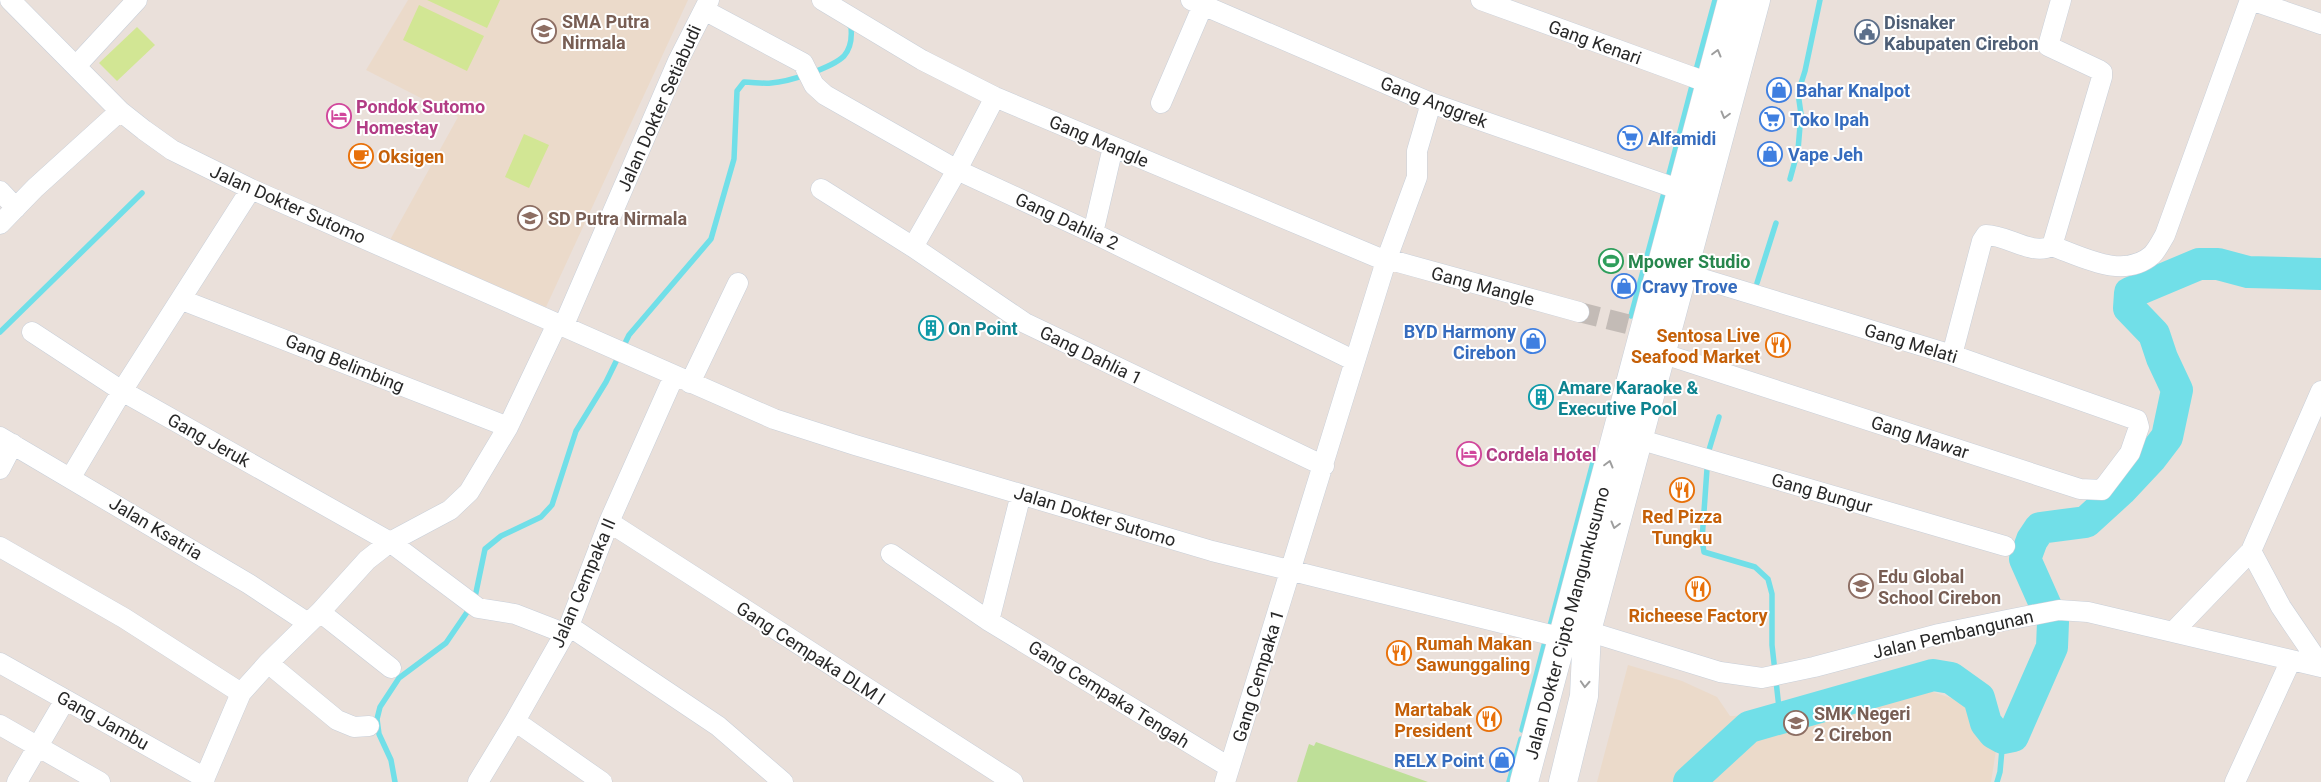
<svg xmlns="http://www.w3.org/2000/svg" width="2321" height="782" font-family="Roboto,sans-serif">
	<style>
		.education { fill: #ebdaca }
		.green { fill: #bedf98 }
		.pitch { fill: #d2e694 }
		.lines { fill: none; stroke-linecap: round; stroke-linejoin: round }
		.stream { stroke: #71dfe8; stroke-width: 5.5 }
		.river { stroke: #71dfe8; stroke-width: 32 }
		.minor-tunnel { stroke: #c3bbb6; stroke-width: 20; stroke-dasharray: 20 10; stroke-linecap: butt }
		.minor-casing { stroke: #c8cfd9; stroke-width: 21 }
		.secondary-casing { stroke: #c8cfd9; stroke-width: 29 }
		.minor { stroke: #fff; stroke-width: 20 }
		.secondary { stroke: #fff; stroke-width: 28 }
		.oneway { stroke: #9e9e9e }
		.labels { text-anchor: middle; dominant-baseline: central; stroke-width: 4; stroke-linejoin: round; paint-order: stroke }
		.education-label { font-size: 18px; font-weight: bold; fill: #785e54; stroke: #fff; text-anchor: start }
		.service-label { font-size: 18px; font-weight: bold; fill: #4e5e75; stroke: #fff; text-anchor: start }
		.street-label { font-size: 18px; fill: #282828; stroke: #fff }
		.shop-label { font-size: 18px; font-weight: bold; fill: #366cbe; stroke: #fff; text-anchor: start }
		.hotel-label { font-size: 18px; font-weight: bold; fill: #b23c85; stroke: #fff; text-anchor: start }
		.food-label { font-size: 18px; font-weight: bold; fill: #c56008; stroke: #fff; text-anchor: start }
		.leisure-label { font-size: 18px; font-weight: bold; fill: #27864d; stroke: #fff; text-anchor: start }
		.culture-label { font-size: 18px; font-weight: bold; fill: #0d838f; stroke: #fff; text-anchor: start }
	</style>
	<rect width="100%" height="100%" fill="#eae0da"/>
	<!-- education -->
	<path class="education" d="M408,0H688L546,307L390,240L458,117L366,70Z
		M1628,665L1682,681L1717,697L1730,716L1766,715L1777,720L1845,706L1892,690L1930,691L1969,704L1983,727L1997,744L1991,782H1597Z"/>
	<!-- green -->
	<path class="green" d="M1316,742L1428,782H1297L1309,744L1314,746Z"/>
	<!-- pitch -->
	<path class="pitch" d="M427,0H500L487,28Z
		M419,5L484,36L467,71L403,40Z
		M137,27L155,45L117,81L99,63Z
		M524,134L549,145L529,188L505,177Z"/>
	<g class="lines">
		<!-- stream -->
		<path class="stream" d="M1696,70L1715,0
			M1668,178L1693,82
			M1790,179L1798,150L1801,114L1798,93L1805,71L1820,0
			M1757,283L1776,223
			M1631,316L1665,189
			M0,332L142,193
			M1709,450L1719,417
			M1707,469L1702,540L1704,552L1755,567L1768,579L1772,594V645L1780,717
			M1549,630L1596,451
			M1522,730L1546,638
			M395,782L391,760L379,734L377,719L380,707L399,678L446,643L474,602L485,549L501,536L541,517L552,505L576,431L606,382L629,335L711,239L734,159L737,91L744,82C753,82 763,84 771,83C788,82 832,68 844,56C851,48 852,37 851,27L849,25
			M1509,782L1521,739
			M1997,782L2000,772L2003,738"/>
		<!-- river -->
		<path class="river" d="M1689,782L1749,727L1933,675L1951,678L1979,698L1986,723L1994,733L2003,738L2013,736L2052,647L2053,622L2025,559L2032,540L2040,528L2086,522L2121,490L2151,458L2167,437L2177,390L2162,358L2154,334L2129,308L2130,293L2199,264H2218L2248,272L2321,274"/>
		<!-- minor-tunnel -->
		<path class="minor-tunnel" d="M1579,312L1631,325"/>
		<defs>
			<path id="minor" d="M10,0L120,111L144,130L172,150L251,189L774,419L855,445L1212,551L1563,638
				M822,0L922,60L995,97L1386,261
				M1191,0L1431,103L1681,190
				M1481,0L1709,83
				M2251,0L2321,24
				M704,10L803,63L814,85L825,95L957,170L1093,233L1355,361L1386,261L1417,177V151L1431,103
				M76,66L137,0
				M1161,103L1203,5
				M821,189L913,247L1025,323L1324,466
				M0,191L16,208
				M0,224L35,188L120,111
				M1093,233L1113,147
				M2052,246C2083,257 2123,280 2152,255C2157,250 2161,242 2165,235L2250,0
				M913,247L957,170L995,97
				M1387,259L1579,312
				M182,300L508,427
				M563,327L678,61L709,0
				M32,332L122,391L390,542L478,608L515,614L564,633
				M1661,353L2080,489L2102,490L2130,453L2139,427L2137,420L1952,355L1683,273
				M1952,355L1982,241L1986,235C2008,235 2031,256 2052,246L2102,77V72L2099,70L2048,46L2061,0
				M690,383L738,283
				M0,437L249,584L308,623
				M1638,439L2005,546
				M0,469L13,444
				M71,477L122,391L251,189
				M609,522L1013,782
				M0,547L124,618L241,693
				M2251,551L2281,607L2321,666
				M891,554L989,621L1229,767
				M320,612L391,668
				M989,621L1021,494
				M569,626L718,726L783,782
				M1587,631L1720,672L1762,678L1814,667L1939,634L2007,620L2059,610L2088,612L2321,667
				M2174,631L2251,551L2321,391
				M0,663L205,778
				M268,663L337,720L354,727L369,726
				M515,721L602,782
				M0,725L100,782
				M17,782L65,700
				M203,782L241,693L268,663L320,612L367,560L390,542L450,510L469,492L508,427L557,324
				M478,782L515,721L569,626L609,522L674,376
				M1225,782L1355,361
				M2235,782L2291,660"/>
			<path id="secondary" d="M1524,782L1732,0
				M1563,782L1584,696L1587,631L1756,0"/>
		</defs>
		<!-- minor casing -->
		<use href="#minor" class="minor-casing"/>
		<!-- secondary casing -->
		<use href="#secondary" class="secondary-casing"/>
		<!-- minor -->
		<use href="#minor" class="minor"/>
		<!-- secondary -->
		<use href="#secondary" class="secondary"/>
	</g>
	<!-- one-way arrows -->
	<defs><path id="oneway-chevron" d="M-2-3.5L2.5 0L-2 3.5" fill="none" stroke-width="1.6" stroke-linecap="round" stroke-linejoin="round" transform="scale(1.25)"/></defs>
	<g class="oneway">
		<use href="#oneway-chevron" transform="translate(1717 53) rotate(-75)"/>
		<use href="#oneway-chevron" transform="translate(1725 115) rotate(105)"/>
		<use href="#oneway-chevron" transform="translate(1609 464) rotate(-75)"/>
		<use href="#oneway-chevron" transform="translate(1615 525) rotate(105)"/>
		<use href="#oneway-chevron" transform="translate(1585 684) rotate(93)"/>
	</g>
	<!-- icons -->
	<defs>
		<symbol id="school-ring" viewBox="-11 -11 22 22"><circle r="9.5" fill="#fff" stroke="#8d6e63" stroke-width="1.5"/><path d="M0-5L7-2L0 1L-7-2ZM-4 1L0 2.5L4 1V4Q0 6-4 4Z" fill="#8d6e63"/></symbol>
		<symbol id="civic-ring" viewBox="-11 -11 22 22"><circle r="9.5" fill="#fff" stroke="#5c6f8a" stroke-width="1.5"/><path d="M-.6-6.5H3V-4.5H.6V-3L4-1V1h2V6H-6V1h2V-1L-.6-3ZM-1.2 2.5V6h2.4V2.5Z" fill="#5c6f8a"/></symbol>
		<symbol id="shop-ring" viewBox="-11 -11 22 22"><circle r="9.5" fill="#fff" stroke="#3f7fe0" stroke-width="1.5"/><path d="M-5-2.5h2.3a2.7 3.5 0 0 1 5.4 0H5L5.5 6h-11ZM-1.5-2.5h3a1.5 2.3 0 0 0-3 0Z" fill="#3f7fe0"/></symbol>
		<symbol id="hotel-ring" viewBox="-11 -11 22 22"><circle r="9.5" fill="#fff" stroke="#d1479c" stroke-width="1.5"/><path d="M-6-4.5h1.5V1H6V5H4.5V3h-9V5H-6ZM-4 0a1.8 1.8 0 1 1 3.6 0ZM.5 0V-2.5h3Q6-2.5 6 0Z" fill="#d1479c"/></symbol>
		<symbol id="supermarket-ring" viewBox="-11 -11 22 22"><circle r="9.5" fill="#fff" stroke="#3f7fe0" stroke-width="1.5"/><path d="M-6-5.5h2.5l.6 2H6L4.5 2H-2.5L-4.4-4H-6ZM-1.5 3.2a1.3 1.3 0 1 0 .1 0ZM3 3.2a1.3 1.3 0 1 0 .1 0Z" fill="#3f7fe0"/></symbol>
		<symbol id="cafe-ring" viewBox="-11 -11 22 22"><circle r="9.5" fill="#fff" stroke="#e8710a" stroke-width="1.5"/><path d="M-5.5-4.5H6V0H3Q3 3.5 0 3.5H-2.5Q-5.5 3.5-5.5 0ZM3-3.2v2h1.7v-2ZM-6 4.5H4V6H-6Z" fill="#e8710a"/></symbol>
		<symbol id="stadium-ring" viewBox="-11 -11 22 22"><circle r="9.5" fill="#fff" stroke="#2e9e5b" stroke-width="1.5"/><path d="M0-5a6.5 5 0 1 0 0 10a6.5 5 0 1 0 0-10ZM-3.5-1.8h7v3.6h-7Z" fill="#2e9e5b"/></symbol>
		<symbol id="building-ring" viewBox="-11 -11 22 22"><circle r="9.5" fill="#fff" stroke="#0f9aa8" stroke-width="1.5"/><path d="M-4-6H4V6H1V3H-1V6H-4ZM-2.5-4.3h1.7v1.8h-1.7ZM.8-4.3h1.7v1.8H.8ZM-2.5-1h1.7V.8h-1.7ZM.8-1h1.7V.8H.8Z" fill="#0f9aa8"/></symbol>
		<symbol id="restaurant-ring" viewBox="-11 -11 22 22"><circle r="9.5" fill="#fff" stroke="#e8710a" stroke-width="1.5"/><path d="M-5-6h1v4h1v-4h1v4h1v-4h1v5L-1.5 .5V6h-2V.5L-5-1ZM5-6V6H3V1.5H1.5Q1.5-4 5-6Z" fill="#e8710a"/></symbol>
	</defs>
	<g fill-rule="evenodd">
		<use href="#school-ring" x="530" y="17" width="28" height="28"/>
		<use href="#civic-ring" x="1853" y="18" width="28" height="28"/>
		<use href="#shop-ring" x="1765" y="76" width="28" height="28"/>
		<use href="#hotel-ring" x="325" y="102" width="28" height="28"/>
		<use href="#supermarket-ring" x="1758" y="105" width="28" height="28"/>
		<use href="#supermarket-ring" x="1616" y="124" width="28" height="28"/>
		<use href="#shop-ring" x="1756" y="140" width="28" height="28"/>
		<use href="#cafe-ring" x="347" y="142" width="28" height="28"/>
		<use href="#school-ring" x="516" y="204" width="28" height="28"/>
		<use href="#stadium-ring" x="1597" y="247" width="28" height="28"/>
		<use href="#shop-ring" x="1610" y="272" width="28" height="28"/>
		<use href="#building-ring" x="917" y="314" width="28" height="28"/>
		<use href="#shop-ring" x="1519" y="327" width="28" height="28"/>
		<use href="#restaurant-ring" x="1764" y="331" width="28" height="28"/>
		<use href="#building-ring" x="1527" y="383" width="28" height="28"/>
		<use href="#hotel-ring" x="1455" y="440" width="28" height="28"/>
		<use href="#restaurant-ring" x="1668" y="476" width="28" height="28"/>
		<use href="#school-ring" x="1847" y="572" width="28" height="28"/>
		<use href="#restaurant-ring" x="1684" y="575" width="28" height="28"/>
		<use href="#restaurant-ring" x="1385" y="639" width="28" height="28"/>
		<use href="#restaurant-ring" x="1475" y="705" width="28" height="28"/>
		<use href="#school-ring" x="1782" y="709" width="28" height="28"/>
		<use href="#shop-ring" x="1488" y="746" width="28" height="28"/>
	</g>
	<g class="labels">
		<!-- education labels -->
		<g class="education-label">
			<text x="562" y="21">SMA Putra<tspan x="562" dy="21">Nirmala</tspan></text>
			<text x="548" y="218">SD Putra Nirmala</text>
			<text x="1878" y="576">Edu Global<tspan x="1878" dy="21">School Cirebon</tspan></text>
			<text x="1814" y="713">SMK Negeri<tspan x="1814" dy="21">2 Cirebon</tspan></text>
		</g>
		<!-- service labels -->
		<g class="service-label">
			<text x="1884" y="22">Disnaker<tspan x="1884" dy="21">Kabupaten Cirebon</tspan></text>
		</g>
		<!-- street labels -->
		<g class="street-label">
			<text transform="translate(1595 42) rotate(20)">Gang Kenari</text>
			<text transform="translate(1434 102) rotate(21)">Gang Anggrek</text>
			<text transform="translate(659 108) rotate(-66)">Jalan Dokter Setiabudi</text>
			<text transform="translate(1099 141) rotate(23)">Gang Mangle</text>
			<text transform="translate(288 204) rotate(24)">Jalan Dokter Sutomo</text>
			<text transform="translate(1067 221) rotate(25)">Gang Dahlia 2</text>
			<text transform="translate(1483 286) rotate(15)">Gang Mangle</text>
			<text transform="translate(1911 343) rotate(17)">Gang Melati</text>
			<text transform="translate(1091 355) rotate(26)">Gang Dahlia 1</text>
			<text transform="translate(345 363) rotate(22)">Gang Belimbing</text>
			<text transform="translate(1920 437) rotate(18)">Gang Mawar</text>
			<text transform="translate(209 440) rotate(29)">Gang Jeruk</text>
			<text transform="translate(1822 493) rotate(16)">Gang Bungur</text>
			<text transform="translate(1095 516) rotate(17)">Jalan Dokter Sutomo</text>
			<text transform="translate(156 528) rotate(31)">Jalan Ksatria</text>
			<text transform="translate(583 583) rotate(-67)">Jalan Cempaka II</text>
			<text transform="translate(1567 623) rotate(-75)">Jalan Dokter Cipto Mangunkusumo</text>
			<text transform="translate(1953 634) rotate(-13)">Jalan Pembangunan</text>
			<text transform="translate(811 653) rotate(33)">Gang Cempaka DLM I</text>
			<text transform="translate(1258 676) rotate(-73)">Gang Cempaka 1</text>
			<text transform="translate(1109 694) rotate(32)">Gang Cempaka Tengah</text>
			<text transform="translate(103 720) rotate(29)">Gang Jambu</text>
		</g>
		<!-- shop labels -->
		<g class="shop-label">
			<text x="1796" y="90">Bahar Knalpot</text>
			<text x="1790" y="119">Toko Ipah</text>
			<text x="1648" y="138">Alfamidi</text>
			<text x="1788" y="154">Vape Jeh</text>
			<text x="1642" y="286">Cravy Trove</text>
			<text x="1516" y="331" text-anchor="end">BYD Harmony<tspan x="1516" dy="21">Cirebon</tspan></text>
			<text x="1484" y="760" text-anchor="end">RELX Point</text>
		</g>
		<!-- hotel labels -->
		<g class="hotel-label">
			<text x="356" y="106">Pondok Sutomo<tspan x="356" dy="21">Homestay</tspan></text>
			<text x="1486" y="454">Cordela Hotel</text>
		</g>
		<!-- food labels -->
		<g class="food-label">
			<text x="378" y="156">Oksigen</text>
			<text x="1760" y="335" text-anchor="end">Sentosa Live<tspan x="1760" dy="21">Seafood Market</tspan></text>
			<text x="1682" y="516" text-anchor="middle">Red Pizza<tspan x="1682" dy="21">Tungku</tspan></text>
			<text x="1698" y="615" text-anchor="middle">Richeese Factory</text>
			<text x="1416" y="643">Rumah Makan<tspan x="1416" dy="21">Sawunggaling</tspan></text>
			<text x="1472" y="709" text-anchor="end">Martabak<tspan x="1472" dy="21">President</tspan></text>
		</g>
		<!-- leisure labels -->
		<g class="leisure-label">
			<text x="1628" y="261">Mpower Studio</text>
		</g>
		<!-- culture labels -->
		<g class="culture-label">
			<text x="948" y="328">On Point</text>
			<text x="1558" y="387">Amare Karaoke &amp;<tspan x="1558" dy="21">Executive Pool</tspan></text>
		</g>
	</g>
</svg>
